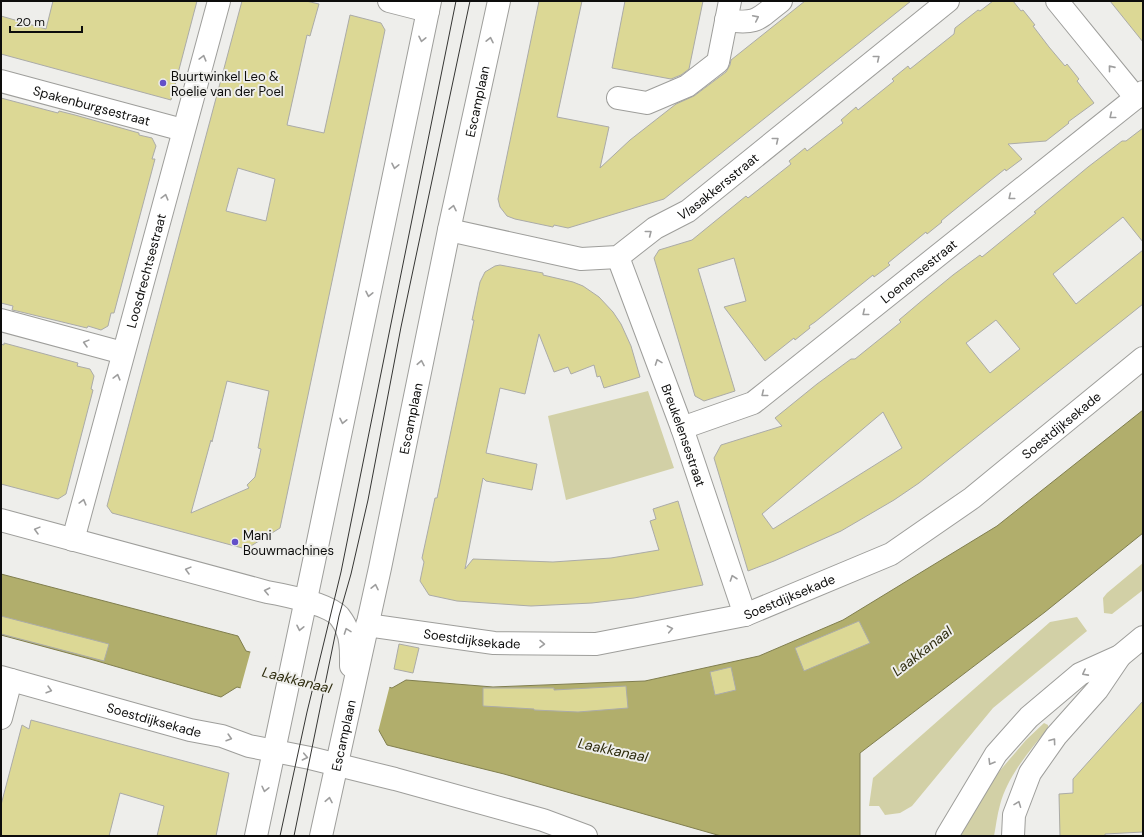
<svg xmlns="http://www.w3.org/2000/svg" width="1144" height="837" font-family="'DM Sans',sans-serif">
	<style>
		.green { fill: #d2d0a6 }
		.water { fill: #b1ae6c; stroke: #807e4f }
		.pier { fill: #eeeeeb }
		.building { fill: #dcd895; stroke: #ababa8; fill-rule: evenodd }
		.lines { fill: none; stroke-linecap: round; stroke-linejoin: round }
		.minor-casing { stroke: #9e9e9b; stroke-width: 24 }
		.minor { stroke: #fff; stroke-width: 22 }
		.tram { stroke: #353533; stroke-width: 1 }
		.oneway { stroke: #9e9e9e }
		.poi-dot { fill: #6350c9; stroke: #eeeeeb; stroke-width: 1.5 }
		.labels { text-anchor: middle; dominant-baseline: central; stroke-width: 4; stroke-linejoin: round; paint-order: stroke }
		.poi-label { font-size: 13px; fill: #0d0d0c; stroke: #eeeeeb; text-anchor: start }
		.street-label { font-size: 13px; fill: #0d0d0c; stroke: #eeeeeb }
		.water-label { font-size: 14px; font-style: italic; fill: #2d2b0d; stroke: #eeeeeb }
	</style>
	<rect width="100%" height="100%" fill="#eeeeeb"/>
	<!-- green -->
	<path class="green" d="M648,391L674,468L566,500L548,416Z
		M1143,563V590L1112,614L1104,613L1103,598L1107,593Z
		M1077,617L1087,631L993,708L912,806L900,813L885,815L879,806H869L873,778L1050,622Z
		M1044,723L1048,725V728C1029,752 1008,775 1000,805C997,815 996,826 994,836H959L997,774L1026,740Z"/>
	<!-- water -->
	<path class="water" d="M1143,410V533L1045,612L860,753V836H721L504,774L387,745L377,727L241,688L237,687L221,697L90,659L1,635V574L238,636L246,651L392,688L406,680L493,687L645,681L759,656L843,620L997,526Z"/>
	<!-- pier -->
	<path class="pier" d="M251,650L390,685L378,732L376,729L240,690Z"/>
	<!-- building -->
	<path class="building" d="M53,1H197L171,100L1,54V16L46,29Z
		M242,1H306L319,4L310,36L307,35L287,125L324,133L350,15L381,23L385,30L280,528L246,549L112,513L107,506ZM238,168L275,179L266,221L226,211ZM227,381L269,391L258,448L261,449L255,477L247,485L249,488L191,513L211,440L212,442Z
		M539,1H582L557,117L609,127L600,168L630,140L676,104L694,96L726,72L730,65L731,60L805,1H911L664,199L568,228L554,225L553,227L515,219L507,216L500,207L498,199Z
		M625,1H703L689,69L681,75L671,79L612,68Z
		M993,1H1013L1021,11L1023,10L1035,25L1033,26L1049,47L1065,66L1067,64L1079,79L1077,81L1094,103L1068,122L1069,123L1046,141L1008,144L1022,159L1006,171L1005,169L985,185L947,216L941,221L942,222L927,234L926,232L894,258L888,263L890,265L874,277L873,275L815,322L809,326L810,328L795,340L794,338L765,361L724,307L746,301L734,258L698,269L735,391L704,401L695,396L654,258L659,250L692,240L746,196L748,198L791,164L789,161L805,148L807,151L843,123L841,120L856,107L858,110L894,81L892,79L908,66L910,69L954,34L955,28L978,10L980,11Z
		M1110,1H1143V42Z
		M1,98L58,113L59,111L75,115L139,133V135L152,138L156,146L152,159H155L114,313H111L108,326L101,330L88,326L87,328L17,311L12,310L13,306L1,303Z
		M1143,128V242L1123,217L1053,274L1076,304L1143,250V304L919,483L894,500L841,531L774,561L748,571L714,458L721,445L782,426L775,418L817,384L851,359H855L901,322L899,320L925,298L953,275L980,255L982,257L1036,213L1034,212L1088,167L1122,141H1126ZM996,320L1020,349L990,373L966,343ZM883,412L902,448L773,529L762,514Z
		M500,265L543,273V275L573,282L583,286L599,297L613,312L621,324L631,346L640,377L604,388L600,376L597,377L594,365L571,374L568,367L554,372L539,334L525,394L500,388L486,453L537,464L532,490L486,481L483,478L465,569L473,559L553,562L611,558L659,550L650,521L656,519L653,509L678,501L703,585L634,598L592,603L531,606L457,601L429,595L420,581L424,562L422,558L435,498H437L474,320H472L480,282L485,272L495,266Z
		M4,343L78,363L77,366L90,369L94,376L91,389L93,390L66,494L58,499L1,484V344L4,345Z
		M1,616L109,644L104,661L1,634Z
		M859,621L870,643L804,671L795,648Z
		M399,644L419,648L413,673L394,669Z
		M731,667L736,690L715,695L710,672Z
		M626,686L628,708L578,712L534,710V709L483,706V688H554V690Z
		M1143,701V832L1105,834V836H1060L1059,794L1073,793V779Z
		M31,720L229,773L216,836H157L164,806L120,793L109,836H1V805L22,725L29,729Z"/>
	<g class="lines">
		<defs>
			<g id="minor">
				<path d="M389,1L428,11"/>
				<path d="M1057,1L1136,98"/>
				<path d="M726,20C757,25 758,19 781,1"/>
				<path id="s1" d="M1,81L183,130"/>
				<path d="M618,98L647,103L687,86L718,62L730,1"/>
				<path id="s2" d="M449,230L581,259L618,257L655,228L688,211L948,1"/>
				<path id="s3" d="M618,257L682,428L745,615"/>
				<path d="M1,320L123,353"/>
				<path id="s4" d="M682,428L753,403L1143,92"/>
				<path d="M1,520L267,592C284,595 328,604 339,616C342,620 346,626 347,630C352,641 351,654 351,666"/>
				<path id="s5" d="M73,540L219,1"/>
				<path id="s6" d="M367,625L494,643L596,644L745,615L891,554L972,498L1143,358"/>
				<path id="s7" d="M1,677L190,730L222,736L249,746L310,758L395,779L543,820L586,836"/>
				<path d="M1,718L11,680"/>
				<path d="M256,836L313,566L430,1"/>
				<path id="s8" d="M321,836L380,568L449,230L499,1"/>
				<path d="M947,836L996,754L1029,717L1080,674L1120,656L1143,637"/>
				<path d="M1013,836L1014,815L1030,773L1056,736L1097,690L1120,656"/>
			</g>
		</defs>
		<!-- minor casing -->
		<use href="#minor" class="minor-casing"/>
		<!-- minor -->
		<use href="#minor" class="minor"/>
		<!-- tram -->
		<path class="tram" d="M280,836L307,712L341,572L456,1
			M294,836L339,616L351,574L368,500L401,327L470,1"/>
	</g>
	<!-- one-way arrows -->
	<defs><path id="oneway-chevron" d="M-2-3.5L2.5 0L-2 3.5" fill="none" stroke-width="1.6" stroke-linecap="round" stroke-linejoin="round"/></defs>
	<g class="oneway">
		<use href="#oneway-chevron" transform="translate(756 18) rotate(-26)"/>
		<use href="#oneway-chevron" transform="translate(422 39) rotate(102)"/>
		<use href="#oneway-chevron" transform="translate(490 40) rotate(-78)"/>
		<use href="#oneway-chevron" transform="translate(203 58) rotate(-75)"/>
		<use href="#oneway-chevron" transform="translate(877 58) rotate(-39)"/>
		<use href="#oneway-chevron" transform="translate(1111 68) rotate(-129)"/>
		<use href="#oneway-chevron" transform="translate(1112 116) rotate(141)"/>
		<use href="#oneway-chevron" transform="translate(776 140) rotate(-39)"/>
		<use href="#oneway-chevron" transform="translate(395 166) rotate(102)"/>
		<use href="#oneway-chevron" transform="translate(165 197) rotate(-75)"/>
		<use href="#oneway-chevron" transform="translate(1011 197) rotate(141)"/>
		<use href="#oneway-chevron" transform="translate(453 208) rotate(-78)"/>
		<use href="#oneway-chevron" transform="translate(649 233) rotate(-38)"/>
		<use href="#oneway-chevron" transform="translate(369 294) rotate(102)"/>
		<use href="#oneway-chevron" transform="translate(865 313) rotate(141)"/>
		<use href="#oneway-chevron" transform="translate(86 343) rotate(-165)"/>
		<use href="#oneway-chevron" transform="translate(658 362) rotate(-110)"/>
		<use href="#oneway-chevron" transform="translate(421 363) rotate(-79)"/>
		<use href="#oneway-chevron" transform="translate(117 377) rotate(-75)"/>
		<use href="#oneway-chevron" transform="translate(764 394) rotate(141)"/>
		<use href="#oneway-chevron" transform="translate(343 421) rotate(102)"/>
		<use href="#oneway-chevron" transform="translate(83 502) rotate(-75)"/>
		<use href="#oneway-chevron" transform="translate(37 530) rotate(-165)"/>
		<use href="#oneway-chevron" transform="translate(188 570) rotate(-165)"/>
		<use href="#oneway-chevron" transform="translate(733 578) rotate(-109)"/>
		<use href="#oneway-chevron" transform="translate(375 587) rotate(-78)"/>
		<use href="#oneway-chevron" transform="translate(267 591) rotate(-167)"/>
		<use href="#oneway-chevron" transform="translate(300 628) rotate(102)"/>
		<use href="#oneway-chevron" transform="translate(670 629) rotate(-11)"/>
		<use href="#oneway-chevron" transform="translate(347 631) rotate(-110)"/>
		<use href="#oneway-chevron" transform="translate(542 644) rotate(1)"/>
		<use href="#oneway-chevron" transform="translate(1085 673) rotate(152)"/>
		<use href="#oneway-chevron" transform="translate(49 690) rotate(16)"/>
		<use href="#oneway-chevron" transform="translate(229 738) rotate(17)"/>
		<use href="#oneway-chevron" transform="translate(1053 741) rotate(-54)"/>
		<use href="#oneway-chevron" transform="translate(305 757) rotate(12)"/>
		<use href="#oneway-chevron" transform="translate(991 762) rotate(121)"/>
		<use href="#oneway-chevron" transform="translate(265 789) rotate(103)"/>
		<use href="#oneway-chevron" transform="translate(329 800) rotate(-79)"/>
		<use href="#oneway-chevron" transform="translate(1018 804) rotate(-69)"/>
	</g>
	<!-- markers -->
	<g class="poi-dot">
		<circle cx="163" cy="83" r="4"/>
		<circle cx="235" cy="542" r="4"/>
	</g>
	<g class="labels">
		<!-- poi labels -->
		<g class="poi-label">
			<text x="171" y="76">Buurtwinkel Leo &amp;<tspan x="171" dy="15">Roelie van der Poel</tspan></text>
			<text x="243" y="535">Mani<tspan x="243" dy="15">Bouwmachines</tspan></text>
		</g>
		<!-- street labels -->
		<g class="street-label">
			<text stroke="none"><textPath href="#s8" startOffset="751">Escamplaan</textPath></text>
			<text stroke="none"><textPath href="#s1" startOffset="94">Spakenburgsestraat</textPath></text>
			<text stroke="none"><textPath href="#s2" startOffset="295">Vlasakkersstraat</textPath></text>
			<text stroke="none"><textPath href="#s5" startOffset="279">Loosdrechtsestraat</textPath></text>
			<text stroke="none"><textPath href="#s4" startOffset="287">Loenensestraat</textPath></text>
			<text stroke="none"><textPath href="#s8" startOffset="427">Escamplaan</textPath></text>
			<text stroke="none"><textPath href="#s6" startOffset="754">Soestdijksekade</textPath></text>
			<text stroke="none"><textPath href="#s3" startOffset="190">Breukelensestraat</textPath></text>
			<text stroke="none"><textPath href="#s6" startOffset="430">Soestdijksekade</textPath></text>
			<text stroke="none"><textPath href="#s6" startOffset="106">Soestdijksekade</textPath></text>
			<text stroke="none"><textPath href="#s7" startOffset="159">Soestdijksekade</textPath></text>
			<text stroke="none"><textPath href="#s8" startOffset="103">Escamplaan</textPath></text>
		</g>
		<!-- water labels -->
		<g class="water-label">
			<text transform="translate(922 651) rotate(-38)">Laakkanaal</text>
			<text transform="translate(297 680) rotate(14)">Laakkanaal</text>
			<text transform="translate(613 750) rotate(12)">Laakkanaal</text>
		</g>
	</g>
	<!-- border -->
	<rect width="1144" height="837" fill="none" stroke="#0d0d0c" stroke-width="4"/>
	<!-- scale -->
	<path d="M10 26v6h72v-6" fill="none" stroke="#0d0d0c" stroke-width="2"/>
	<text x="16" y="26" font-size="12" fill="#0d0d0c" stroke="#eeeeeb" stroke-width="3" paint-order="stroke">20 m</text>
</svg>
